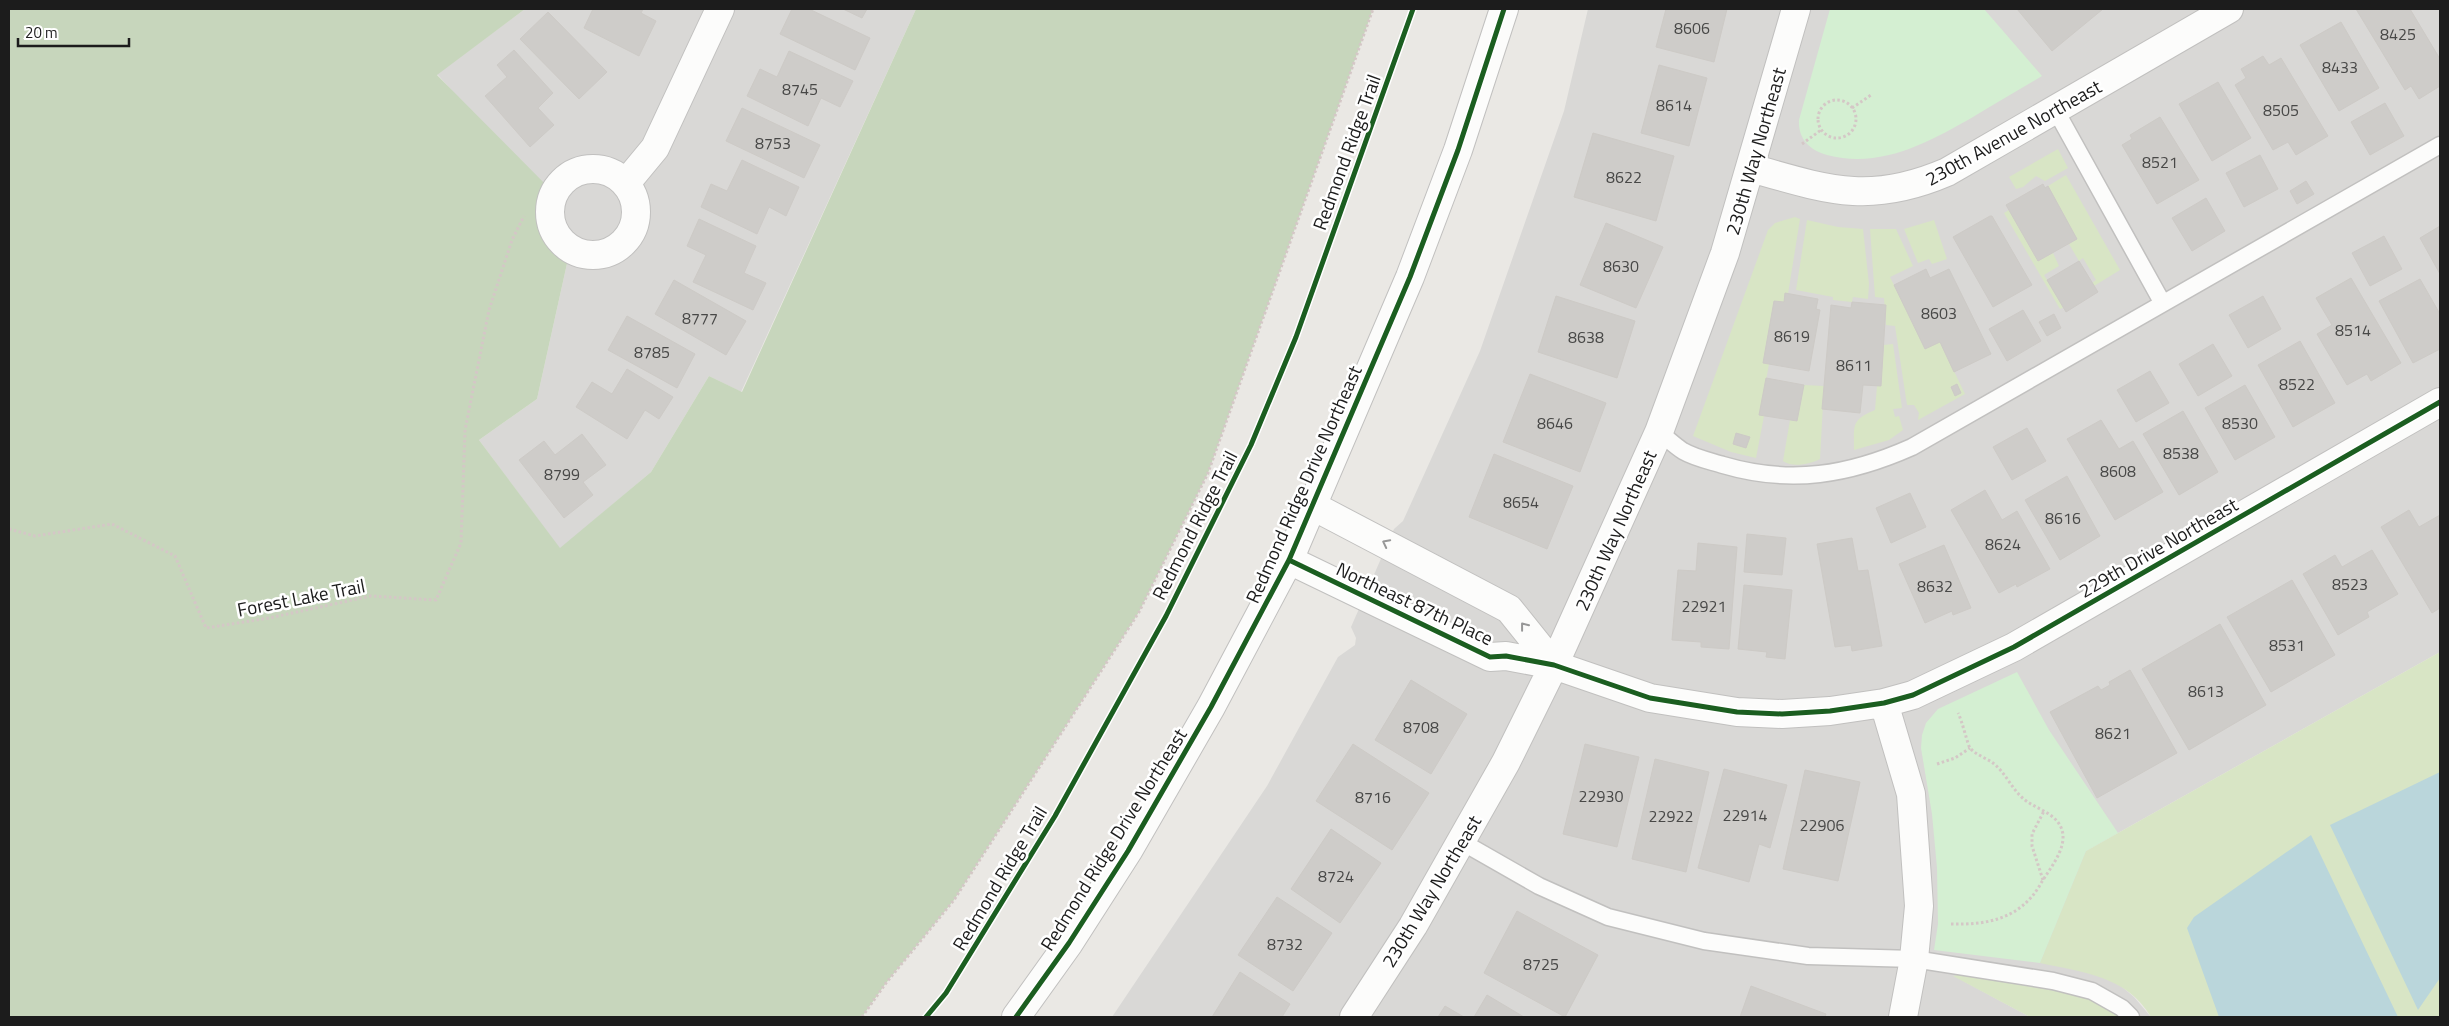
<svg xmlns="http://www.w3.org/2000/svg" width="2449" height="1026" font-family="'Titillium Web',sans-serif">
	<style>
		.residential { fill: #d9d8d6 }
		.grass { fill: #d8e5c5 }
		.forest { fill: #c7d6bc }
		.park { fill: #d4efd2 }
		.water { fill: #bad6db }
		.building { fill: #ceccc9; stroke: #cdcac6 }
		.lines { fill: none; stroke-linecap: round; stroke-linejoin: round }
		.service-casing { stroke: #c1c0bf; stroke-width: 19 }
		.minor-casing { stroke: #c1c0bf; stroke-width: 30 }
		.tertiary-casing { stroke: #c1c0bf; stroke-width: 30 }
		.path { stroke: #d4c7c6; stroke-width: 3; stroke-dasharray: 2.5 2.5; stroke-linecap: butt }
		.service { stroke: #fcfcfb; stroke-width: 16 }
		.minor { stroke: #fcfcfb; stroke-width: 28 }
		.tertiary { stroke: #fcfcfb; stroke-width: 28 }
		.cycleway-casing { stroke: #fff; stroke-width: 8 }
		.cycleway { stroke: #1b5e20; stroke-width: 5 }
		.oneway { stroke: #979797 }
		.labels { text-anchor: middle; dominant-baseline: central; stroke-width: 5; stroke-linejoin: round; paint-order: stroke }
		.number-label { font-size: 16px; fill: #484847 }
		.street-label { font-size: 19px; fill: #1c1c1c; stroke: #fff }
	</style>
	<rect width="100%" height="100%" fill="#eae8e4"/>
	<!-- residential -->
	<path class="residential" d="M525,9H916L741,392L709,376L651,472L560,549L479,440L537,399L570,250L553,230L549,212L551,200L437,74Z
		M1588,9H2440V652L2086,851L2104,977L2120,985L2134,997L2151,1017H2125L1954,976L2030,1017H1112L1267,786L1338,657L1355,645L1356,638L1351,627L1394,529L1403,521L1408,510L1480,351L1564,111Z"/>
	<!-- grass -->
	<path class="grass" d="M2058,149L2068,168L2045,181L2036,176L2023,187L2016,189L2009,177Z
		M2066,175L2120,270L2094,286L2092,283L2096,280L2083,258L2079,261L2069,244L2077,239L2048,186Z
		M2009,210L2038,261L2053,253L2059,266L2044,275L2064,307L2060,309L2004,213Z
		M1795,217L1800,219L1788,294L1785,293L1784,302L1774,301L1763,362L1769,364L1760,414L1764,416L1756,458L1731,452L1693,436L1768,230L1775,223Z
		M1807,220L1838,227L1863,229L1869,284L1868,299L1853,297L1852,302L1833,300V297L1796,290Z
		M1934,220L1947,259L1932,264L1929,259L1918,263L1904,229Z
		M1870,229H1896L1913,266L1890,277L1925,348L1940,342L1965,394L1918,420L1919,413L1914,405H1907L1895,326L1886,325L1884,298L1875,297Z
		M1893,344L1902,408L1893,409L1895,417L1899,416L1903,430L1889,440L1854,450C1854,425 1851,420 1875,410L1877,386H1881L1884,345Z
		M1804,385L1824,386L1820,459C1810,464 1793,468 1783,461L1790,420L1797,421Z
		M2440,652V1017H2151C2127,976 2082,972 2040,963L2086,851Z
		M1962,974L2088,997L2125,1017H2030L1953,976Z"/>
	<!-- forest -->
	<path class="forest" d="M9,9H525L437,75L554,193C544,216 552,234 570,250L537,399L479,440L560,548L651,472L709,376L742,392L916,9H1373L1208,473L1139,612L954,900L886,983L862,1017H9Z"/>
	<!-- park -->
	<path class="park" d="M1830,9H1984L2042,76C2019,90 1996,103 1973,117C1927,143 1881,169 1827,155C1810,150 1798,139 1799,120Z
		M2017,672L2049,730L2118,833L2086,851L2040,963L1934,950L1938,924L1937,868L1932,814L1921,748L1922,735L1926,723L1938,709Z"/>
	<!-- water -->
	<path class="water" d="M2440,772V978L2418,1010L2330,825Z
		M2311,835L2398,1017H2219L2187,928L2194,917Z"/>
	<!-- building -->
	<path class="building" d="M593,9H643L641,13L656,21L639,56L584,28Z
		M792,9H809L870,38L855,70L780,34Z
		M843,9H867L862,18Z
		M1666,9H1727L1714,62L1656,47Z
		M2017,9H2103L2052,51Z
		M2356,9H2410L2440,59V86L2419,99L2411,86L2405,90Z
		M548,12L607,72L579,99L520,39Z
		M2341,22L2379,88L2339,111L2300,45Z
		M514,50L553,93L538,108L554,125L530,147L485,96L507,77L497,65Z
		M789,51L853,81L840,107L821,98L808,126L747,96L760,69L777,77Z
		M2263,56L2269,65L2281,58L2328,136L2296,155L2288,142L2273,150L2235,85L2246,78L2241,69Z
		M1659,65L1707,78L1689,146L1641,133Z
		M2218,82L2251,138L2212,161L2179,104Z
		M2385,103L2404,136L2370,155L2351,122Z
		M742,108L820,145L804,178L726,141Z
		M2160,117L2199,180L2157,204L2122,145L2132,139L2130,135Z
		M1593,133L1674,156L1656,221L1574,197Z
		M2260,155L2278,189L2244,207L2226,173Z
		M742,160L799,187L786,216L769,207L757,234L701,207L711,184L727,191Z
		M2306,181L2314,194L2297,204L2290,191Z
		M2043,184L2045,188L2048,186L2077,239L2038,261L2006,205Z
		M2206,198L2225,231L2192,251L2172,218Z
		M1990,216H1992L2032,285L1993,307L1953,237Z
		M699,219L756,246L744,273L766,283L753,310L693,282L706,255L687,246Z
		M1606,223L1663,247L1636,308L1580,285Z
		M2440,226V274L2420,238Z
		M2384,236L2402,269L2370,286L2352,253Z
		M2079,261L2098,292L2066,312L2047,280Z
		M1926,269L1930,278L1949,269L1991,354L1954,372L1940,342L1925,349L1894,285Z
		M2351,278L2401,363L2371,381L2367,374L2347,385L2317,334L2332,325L2316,298Z
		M2420,279L2440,314V349L2413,363L2379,301Z
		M674,280L746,321L726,355L655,314Z
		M1785,293L1818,299L1816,309L1820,310L1809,371L1763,363L1774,301L1784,302Z
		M1556,296L1635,321L1617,378L1538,352Z
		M2263,296L2281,329L2248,348L2229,315Z
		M1852,302L1886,305L1881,386L1863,385L1860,413L1822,409L1831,305L1851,308Z
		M2023,310L2041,341L2007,361L1989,329Z
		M2054,314L2061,328L2047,336L2039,322Z
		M627,316L695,354L677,388L608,350Z
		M2300,341L2335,403L2293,427L2258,365Z
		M2213,344L2232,376L2198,396L2179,364Z
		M627,369L673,397L659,419L645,410L627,439L576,407L592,382L612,394Z
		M2150,371L2169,403L2136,422L2117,390Z
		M1530,374L1606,403L1580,472L1503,442Z
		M1766,378L1804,385L1797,421L1759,415Z
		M1957,384L1961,393L1955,396L1951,387Z
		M2245,385L2275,437L2235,460L2205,408Z
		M2183,411L2218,472L2179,495L2143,434Z
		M2101,420L2119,449L2133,441L2163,492L2115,520L2067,439Z
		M2027,428L2046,461L2012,480L1993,447Z
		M1736,433L1750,437L1746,448L1733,444Z
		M582,434L606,465L583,482L593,495L564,518L519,460L544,441L555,455Z
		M1494,454L1573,486L1547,549L1469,517Z
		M2067,476L2100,536L2060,560L2025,500Z
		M1985,490L2002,520L2017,511L2050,569L2017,587L2016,584L1999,593L1951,510Z
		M1910,493L1926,527L1891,543L1876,508Z
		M2409,510L2419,527L2440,515V608L2432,613L2381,527Z
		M1747,534L1786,538L1782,575L1744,572Z
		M1852,538L1858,571L1868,570L1882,646L1852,651L1851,645L1835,647L1817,544Z
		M1698,543L1737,547L1729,649L1701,647V642L1672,640L1678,570L1696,571Z
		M1944,545L1971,608L1953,615L1952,611L1925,623L1899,564Z
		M2372,550L2398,594L2367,612L2369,617L2338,635L2303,574L2335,555L2342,567Z
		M2292,580L2335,655L2271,692L2227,617Z
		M1744,585L1792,590L1785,659L1766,657L1767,652L1738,649Z
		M2220,624L2266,705L2189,750L2142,669Z
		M2130,670L2177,753L2097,798L2050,712L2098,686L2101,690L2110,685L2109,682Z
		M1411,680L1467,714L1431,774L1375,740Z
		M1353,744L1429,793L1392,850L1316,801Z
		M1585,744L1639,757L1617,847L1563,834Z
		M1655,759L1709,772L1686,872L1632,859Z
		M1724,769L1787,785L1770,848L1759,844L1749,882L1698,868Z
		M1805,770L1860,782L1838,881L1783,869Z
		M1331,829L1381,863L1340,923L1291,889Z
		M1277,897L1332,933L1293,991L1238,955Z
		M1517,911L1598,955L1565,1017L1484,973Z
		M1240,972L1290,1004L1282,1017H1212Z
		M1751,986L1826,1014L1825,1017H1740Z
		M1487,995L1524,1017H1474Z
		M1445,1006L1464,1017H1438Z"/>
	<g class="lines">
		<defs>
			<path id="service" d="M2055,109L2162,302
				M1659,432C1667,438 1675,446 1683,451C1695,458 1710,461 1723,465C1791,485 1849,475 1912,447L2440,145
				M1462,842L1539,886L1608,917L1704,941L1808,956L1914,959L2053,981L2092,991L2122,1008L2131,1017"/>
			<path id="minor" d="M1751,168C1828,190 1870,205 1947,172L2229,9
				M550 212a43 43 0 1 1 86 0a43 43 0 1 1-86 0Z
				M626,183L655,148L720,9
				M1313,506L1509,609L1554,665
				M1289,560L1490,657L1506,656L1554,665L1650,698L1737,712L1782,714L1830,711L1884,703L1913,695L2014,647L2440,402
				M1884,703L1911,794L1919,906L1914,959L1903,1017
				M1354,1017L1413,926L1506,762L1554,665L1659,432L1725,253L1796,9"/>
			<path id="tertiary" d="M1016,1017L1069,943L1128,851L1211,707L1289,560L1410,277L1458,150L1504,9"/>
		</defs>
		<!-- service casing -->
		<use href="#service" class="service-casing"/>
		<!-- minor casing -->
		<use href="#minor" class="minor-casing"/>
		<!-- tertiary casing -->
		<use href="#tertiary" class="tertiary-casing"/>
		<!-- path -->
		<path class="path" d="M1818 119a19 19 0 1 1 38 0a19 19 0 1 1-38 0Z
			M1852,108L1871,95
			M1802,144L1821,130
			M9,529L35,536L112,524L175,556L206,628L269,618L371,596L436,600L461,543L465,430L489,310L512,240L524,216
			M1937,764L1955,758L1970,748
			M2043,880L2032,846V834L2044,811
			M1951,924C1987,925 2020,919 2040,885C2050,867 2077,839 2054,818C2045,810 2034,807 2025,800C2012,790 2006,773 1993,763C1986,758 1976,755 1970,748C1968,746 1962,720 1958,713
			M862,1017L886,983L954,900L1139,612L1208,473L1373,9"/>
		<!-- service -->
		<use href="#service" class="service"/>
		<!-- minor -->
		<use href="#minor" class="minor"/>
		<!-- tertiary -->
		<use href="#tertiary" class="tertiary"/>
		<defs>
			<path id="cycleway" d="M1289,560L1490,657L1506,656L1554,665L1650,698L1737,712L1782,714L1830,711L1884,703L1913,695L2014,647L2440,402
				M926,1017L946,993L1055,816L1166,616L1251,445L1296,337L1413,9
				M1016,1017L1069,943L1128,851L1211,707L1289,560L1410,277L1458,150L1504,9"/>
		</defs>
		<!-- cycleway casing -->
		<use href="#cycleway" class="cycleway-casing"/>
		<!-- cycleway -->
		<use href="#cycleway" class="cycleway"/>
	</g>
	<!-- one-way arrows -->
	<defs><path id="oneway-chevron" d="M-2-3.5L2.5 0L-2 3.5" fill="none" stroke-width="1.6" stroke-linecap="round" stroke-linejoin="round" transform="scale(1.25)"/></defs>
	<g class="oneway">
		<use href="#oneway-chevron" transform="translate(1386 543) rotate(-153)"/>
		<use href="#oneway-chevron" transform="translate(1524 626) rotate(-128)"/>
	</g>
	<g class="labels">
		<!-- number labels -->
		<g class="number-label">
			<text x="1692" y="28">8606</text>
			<text x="2398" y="34">8425</text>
			<text x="2340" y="67">8433</text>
			<text x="800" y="89">8745</text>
			<text x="1674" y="105">8614</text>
			<text x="2281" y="110">8505</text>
			<text x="773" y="143">8753</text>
			<text x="2160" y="162">8521</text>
			<text x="1624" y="177">8622</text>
			<text x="1621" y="266">8630</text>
			<text x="1939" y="313">8603</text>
			<text x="700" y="318">8777</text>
			<text x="2353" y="330">8514</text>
			<text x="1792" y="336">8619</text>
			<text x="1586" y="337">8638</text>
			<text x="652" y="352">8785</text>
			<text x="1854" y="365">8611</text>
			<text x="2297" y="384">8522</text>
			<text x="1555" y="423">8646</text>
			<text x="2240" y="423">8530</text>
			<text x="2181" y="453">8538</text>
			<text x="2118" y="471">8608</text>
			<text x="562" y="474">8799</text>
			<text x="1521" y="502">8654</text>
			<text x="2063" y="518">8616</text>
			<text x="2003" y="544">8624</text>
			<text x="2350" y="584">8523</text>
			<text x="1935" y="586">8632</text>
			<text x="1704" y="606">22921</text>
			<text x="2287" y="645">8531</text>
			<text x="2206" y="691">8613</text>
			<text x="1421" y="727">8708</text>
			<text x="2113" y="733">8621</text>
			<text x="1601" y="796">22930</text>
			<text x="1373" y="797">8716</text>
			<text x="1745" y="815">22914</text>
			<text x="1671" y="816">22922</text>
			<text x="1822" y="825">22906</text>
			<text x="1336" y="876">8724</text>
			<text x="1285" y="944">8732</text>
			<text x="1541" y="964">8725</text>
		</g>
		<!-- street labels -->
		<g class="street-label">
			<text transform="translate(2013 132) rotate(-29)">230th Avenue Northeast</text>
			<text transform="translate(1755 151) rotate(-74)">230th Way Northeast</text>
			<text transform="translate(1346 152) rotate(-70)">Redmond Ridge Trail</text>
			<text transform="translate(1303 484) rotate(-66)">Redmond Ridge Drive Northeast</text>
			<text transform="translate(1194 525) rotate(-63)">Redmond Ridge Trail</text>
			<text transform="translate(1615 530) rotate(-66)">230th Way Northeast</text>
			<text transform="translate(2158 547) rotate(-30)">229th Drive Northeast</text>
			<text transform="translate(301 597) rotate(-11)">Forest Lake Trail</text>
			<text transform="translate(1415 603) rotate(25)">Northeast 87th Place</text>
			<text transform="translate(1113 839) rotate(-58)">Redmond Ridge Drive Northeast</text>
			<text transform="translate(999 878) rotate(-59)">Redmond Ridge Trail</text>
			<text transform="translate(1431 891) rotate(-59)">230th Way Northeast</text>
		</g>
	</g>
	<!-- border -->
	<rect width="2449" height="1026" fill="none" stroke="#1c1c1c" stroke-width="20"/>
	<!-- scale -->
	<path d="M18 38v8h111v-8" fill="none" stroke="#1c1c1c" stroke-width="2.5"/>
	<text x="25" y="38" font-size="15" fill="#1c1c1c" stroke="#ffffff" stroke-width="4" paint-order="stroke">20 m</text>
</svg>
